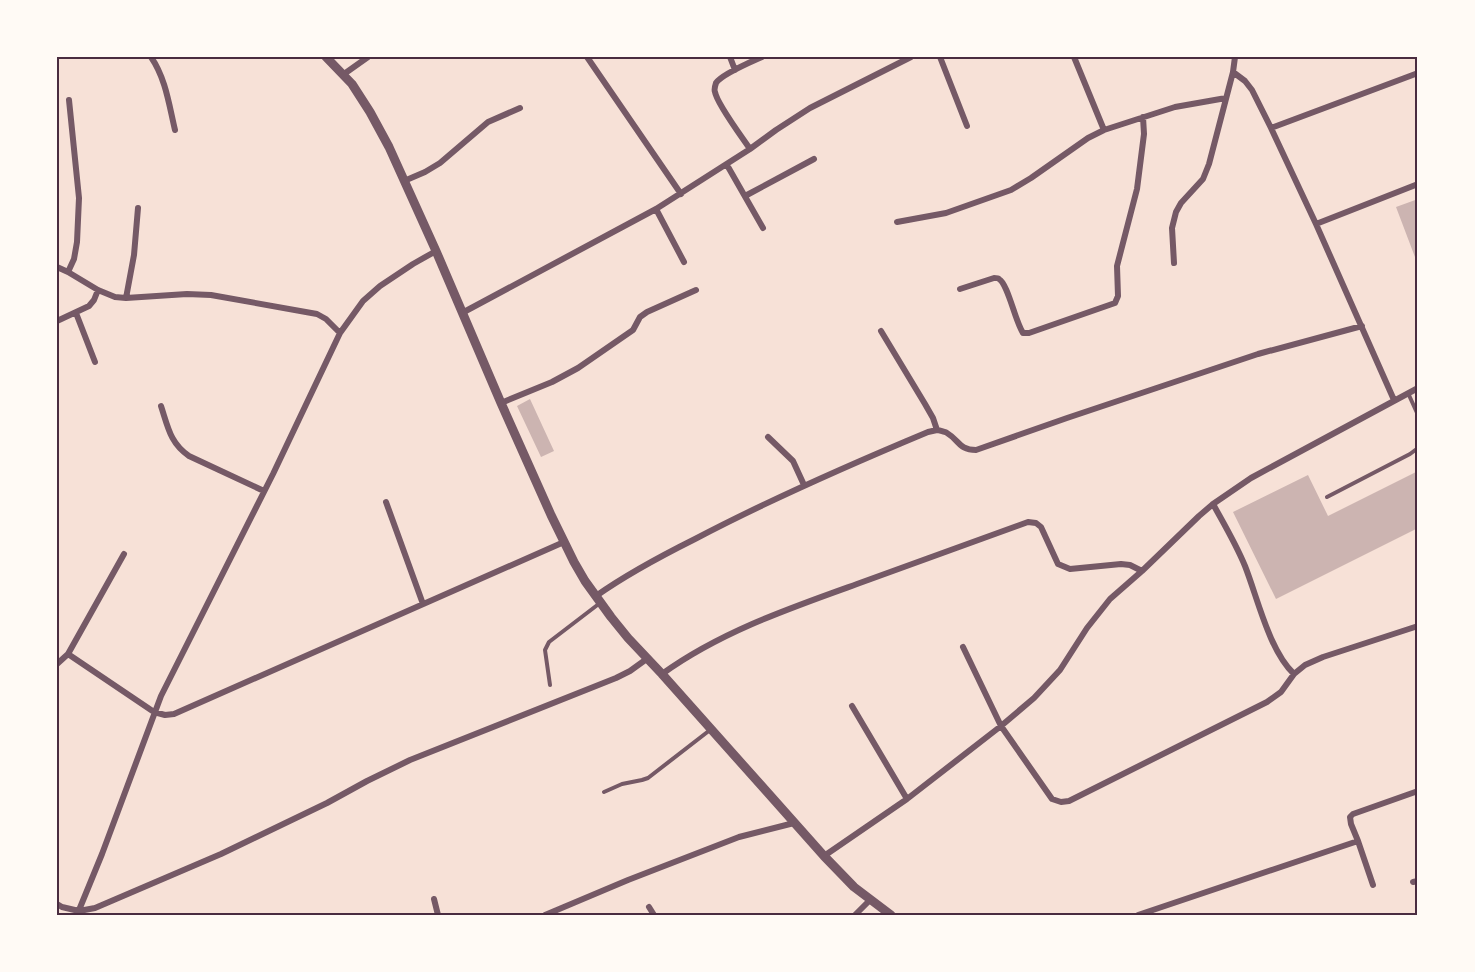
<svg xmlns="http://www.w3.org/2000/svg" width="1475" height="972" font-family="Arial,sans-serif">
	<style>
		.building { fill: #ccb4b1 }
		.lines { fill: none; stroke-linecap: round; stroke-linejoin: round }
		.service { stroke: #755966; stroke-width: 4 }
		.minor { stroke: #755966; stroke-width: 6 }
		.tertiary { stroke: #755966; stroke-width: 9 }
		.neatline { fill: none; stroke: #4a2c40; stroke-width: 2 }
	</style>
	<rect width="100%" height="100%" fill="#f7e1d7"/>
	<!-- building -->
	<path class="building" d="M1418,199V265L1396,207Z
		M530,399L554,451L541,457L517,406Z
		M1418,471V528L1276,599L1233,512L1308,475L1328,516Z"/>
	<g class="lines">
		<!-- service -->
		<path class="service" d="M1408,393L1418,415
			M1327,497L1410,454L1418,448
			M550,685L545,650L549,642L600,603
			M604,792L622,784L642,780L648,778L710,730"/>
		<!-- minor -->
		<path class="minor" d="M151,57C166,79 169,105 175,130
			M587,57L681,194
			M730,57L735,70
			M940,57L967,126
			M1074,57L1104,130
			M1235,57L1233,72L1245,81L1252,90L1271,128L1316,224L1394,400
			M344,74L368,57
			M1271,128L1418,73
			M750,149L776,130L810,108L911,57
			M727,165L763,228
			M404,181L425,172L440,163L488,122L520,108
			M745,196L814,159
			M656,209L684,262
			M897,222L946,213L1011,190L1031,178L1088,138L1104,130L1175,107L1226,98
			M1316,224L1418,184
			M1174,263L1172,228L1176,212L1181,203L1203,179L1209,164L1233,72
			M57,267L68,272L98,290L115,297L126,298L187,294L211,295L317,314L326,319L340,333
			M68,272L74,259L77,242L79,198L69,100
			M960,289L994,278C996,278 998,278 999,279C1008,284 1015,321 1023,333H1029L1115,303L1118,296L1117,266L1137,189L1144,134L1143,117
			M126,298L134,255L138,208
			M76,313L95,362
			M462,313L656,209L750,149C742,137 717,104 715,92C714,90 715,86 716,83C722,74 751,62 762,57
			M57,321L89,306L94,300L98,290
			M881,331L925,404L933,418L937,430C938,430 946,432 947,433C959,440 959,450 976,450L1067,418L1258,354L1362,326
			M501,403L552,382L578,368L633,330L640,317L647,312L696,290
			M161,406C168,427 170,443 189,456L264,491
			M768,437L793,461L804,485
			M386,502L423,604
			M1213,504C1224,524 1236,544 1245,566C1258,599 1269,650 1294,674
			M596,596C627,574 661,556 695,539C771,499 849,465 928,432L937,430
			M963,647L1001,726L1052,799L1061,802L1069,801L1267,702L1281,692L1294,674L1305,665L1323,657L1418,626
			M68,654L154,712L165,715L174,714L564,542
			M57,664L68,654L124,554
			M662,674C720,632 790,608 857,584C914,563 971,543 1028,522L1036,523L1041,527L1058,564L1070,569L1121,564L1130,565L1142,571
			M852,706L907,799
			M1358,841L1373,885
			M824,856L907,799L1001,726L1034,698L1060,670L1087,628L1110,599L1142,571L1199,516L1213,504L1251,478L1418,388
			M1413,882L1418,881
			M434,899L438,915
			M57,904L62,907L79,911L95,908L221,854L327,803L367,781L410,760L616,678L630,671L648,658
			M649,907L654,915
			M77,915L102,854L161,696L273,474L340,333L363,301L380,286L413,264L436,251
			M545,915L628,880L739,837L794,823
			M855,915L870,900
			M1138,915L1358,841L1351,824L1350,817L1353,814L1418,791"/>
		<!-- tertiary -->
		<path class="tertiary" d="M326,57L352,84L370,112L389,147L436,251L501,403L551,515L574,562L585,581L611,617L628,638L662,674L824,856L854,887L891,915"/>
	</g>
	<!-- border -->
	<rect width="1475" height="972" fill="none" stroke="#fffaf5" stroke-width="117"/>
	<rect x="58" y="58" width="1358" height="856" class="neatline"/>
</svg>
